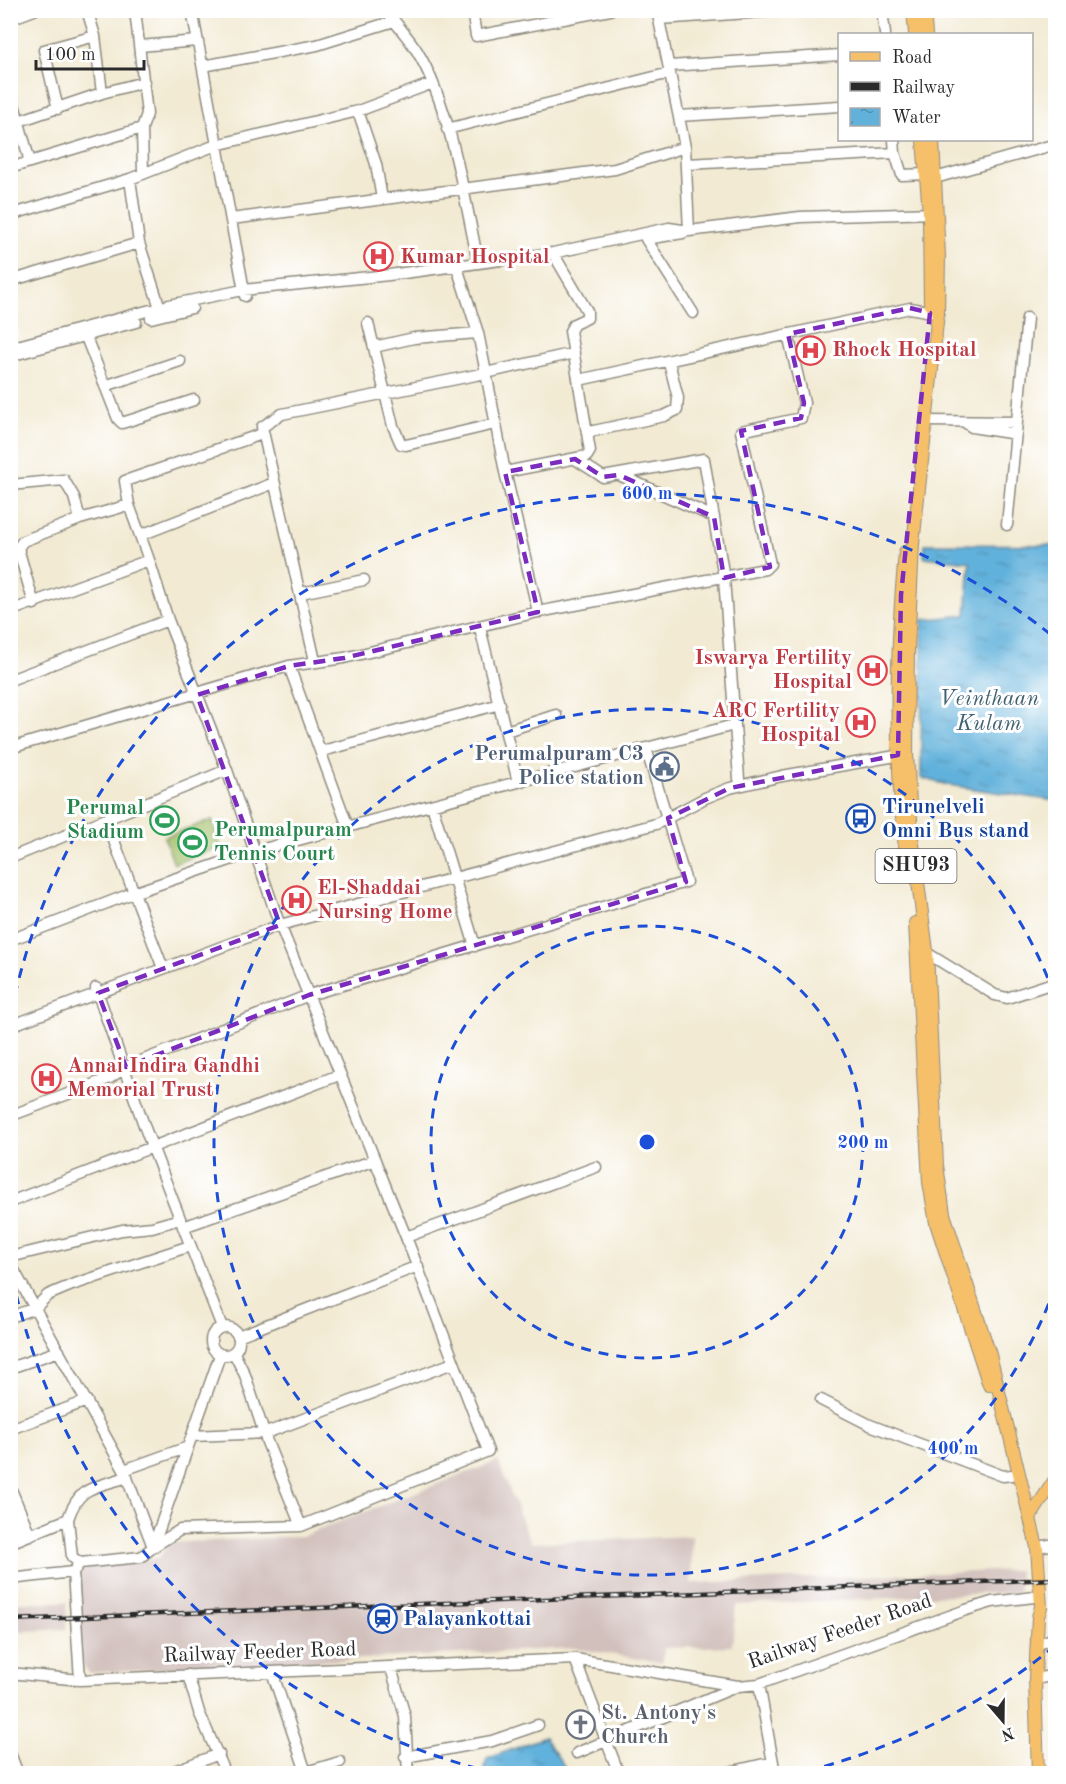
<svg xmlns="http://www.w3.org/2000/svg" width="1066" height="1784" font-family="'Old Standard TT',serif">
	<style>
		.railway { fill: #d1c0bc }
		.pitch { fill: #a2c068; stroke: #66764a; stroke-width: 1.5 }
		.water { fill: url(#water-ripples); stroke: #466e83; stroke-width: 1.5 }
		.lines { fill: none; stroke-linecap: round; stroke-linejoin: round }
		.minor-casing { stroke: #8e8a7f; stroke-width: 13 }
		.major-casing { stroke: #8e8a7f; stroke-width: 14 }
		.minor { stroke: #fff; stroke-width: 10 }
		.major { stroke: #f6c06b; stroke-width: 12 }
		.rail-casing { stroke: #2b2b2b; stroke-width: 4.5 }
		.rail { stroke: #fff; stroke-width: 2; stroke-dasharray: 7; stroke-linecap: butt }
		.marked { fill: none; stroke: #7b2cbf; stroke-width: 4.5; stroke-dasharray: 12 8; stroke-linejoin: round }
		.ring { fill: none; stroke: #1d4ed8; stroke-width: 3; stroke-dasharray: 10 8 }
		.labels { text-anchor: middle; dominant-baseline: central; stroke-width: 6; stroke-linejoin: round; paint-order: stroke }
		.shield { fill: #fff; stroke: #6b6b6b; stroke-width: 1.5 }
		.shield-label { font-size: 20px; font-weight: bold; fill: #2b2b2b }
		.health-label { font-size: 21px; font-weight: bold; fill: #be3a42; stroke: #fff; text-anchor: start }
		.service-label { font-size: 21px; font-weight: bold; fill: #4e5e75; stroke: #fff; text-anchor: end }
		.transit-label { font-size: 21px; font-weight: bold; fill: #164399; stroke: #fff; text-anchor: start }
		.leisure-label { font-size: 21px; font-weight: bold; fill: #27864d; stroke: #fff; text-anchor: end }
		.street-label { font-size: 21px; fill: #2b2b2b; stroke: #fff }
		.worship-label { font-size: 21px; font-weight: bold; fill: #5b616d; stroke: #fff; text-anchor: start }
		.water-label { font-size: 22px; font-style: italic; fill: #416171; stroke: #fff }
		.centre { fill: #1d4ed8; stroke: #fff; stroke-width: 3 }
		.ring-label { font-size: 18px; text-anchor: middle; font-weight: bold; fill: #1d4ed8; stroke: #fff; stroke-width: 6; stroke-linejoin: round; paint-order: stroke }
	</style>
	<defs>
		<pattern id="water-ripples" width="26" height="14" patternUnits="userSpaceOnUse" patternTransform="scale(1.5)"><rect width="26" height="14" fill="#61b1db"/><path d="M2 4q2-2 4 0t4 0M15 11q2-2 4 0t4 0" fill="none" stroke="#5090b2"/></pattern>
	</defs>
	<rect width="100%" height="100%" fill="#fff"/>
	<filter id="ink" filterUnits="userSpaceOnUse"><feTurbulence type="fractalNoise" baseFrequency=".0167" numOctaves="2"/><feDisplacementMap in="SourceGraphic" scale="12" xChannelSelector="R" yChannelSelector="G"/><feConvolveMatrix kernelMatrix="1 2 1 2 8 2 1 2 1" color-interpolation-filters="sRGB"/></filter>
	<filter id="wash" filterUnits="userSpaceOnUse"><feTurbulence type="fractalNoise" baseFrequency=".008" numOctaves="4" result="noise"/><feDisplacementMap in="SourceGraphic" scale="24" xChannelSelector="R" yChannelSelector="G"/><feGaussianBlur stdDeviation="1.35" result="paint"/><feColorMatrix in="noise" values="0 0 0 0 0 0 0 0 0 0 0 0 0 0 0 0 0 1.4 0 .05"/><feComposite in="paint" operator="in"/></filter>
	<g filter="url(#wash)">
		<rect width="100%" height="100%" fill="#f2ead3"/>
		<!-- railway -->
		<path class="railway" d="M498,1461L531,1543L692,1536L691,1583L1019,1570V1592L736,1605L732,1646L664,1648L662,1663L574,1648L89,1673L82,1663L78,1576L85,1567L158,1558L170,1543L302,1536Z
			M11,1602H67L66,1629L11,1632Z"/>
		<!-- pitch -->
		<path class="pitch" d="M212,820L221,847L174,864L164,837Z"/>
		<!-- water -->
		<path class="water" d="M925,544L1055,545V801L948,785L921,778L922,620L966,615L970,562L924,557Z
			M544,1737L569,1773H483L487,1759Z"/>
	</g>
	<g filter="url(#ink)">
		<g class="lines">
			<defs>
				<path id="minor" d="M135,10L147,114L142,128L143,174
					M192,10L245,296
					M386,10C396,24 408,37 417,51C450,105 465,199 478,262
					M472,10L476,36L610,10
					M657,10L685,147L689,231
					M882,10L885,34
					M10,19L34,10
					M659,19L791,10
					M140,46L197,41
					M203,66L317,45L394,21
					M669,66L840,55
					M10,90L30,162
					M102,93L144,82
					M58,109L44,50L95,36
					M358,111L376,164L382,199
					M679,116L840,106
					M10,124L102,93L95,36L87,10
					M447,129L670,73
					M895,153L902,175L926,174
					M687,164L895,153L894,140
					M10,168L142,128
					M935,178L1056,144
					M130,179L139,243L160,308
					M10,215L130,179L216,145L358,111L433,83
					M231,219L615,169L685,147
					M646,239L683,233
					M646,239L693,313
					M456,264L478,333L486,373L574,353
					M10,281L139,243
					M151,318L192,308
					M368,323L393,426L401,444L406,445L495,424
					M84,332L118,419L122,423L194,400
					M374,347L414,338L478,333
					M10,348L169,305L243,290L389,275L553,253L669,228L689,231L800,217L936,213
					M10,356L136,322
					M579,380L910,308L938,313
					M105,386L180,361
					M927,421L1017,422
					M966,423L972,427L1016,434
					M589,432L664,416L677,410L678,398L669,362
					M575,459L603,477L704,459L724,578L739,779
					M505,472L587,456L590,451L570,331L574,324L587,318V311L553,253
					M619,475L714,517
					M10,485L64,480L74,497L80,519L23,541L18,548L34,604
					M80,519L129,505
					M1007,525L1027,318
					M141,535L274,483
					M149,560L129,505L125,481L262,434
					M301,593L364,580
					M10,611L149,560L168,620
					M538,612L765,569L770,564L741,431L801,418L804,403L788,334
					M480,628L518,782
					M289,666L348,827
					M10,680L168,620L227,770L278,920L406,1237L488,1451L301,1526L180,1530L153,1547L124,1470L10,1263
					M506,731L556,715
					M10,748L289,666L344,658L538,612L505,472L486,373L282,414L262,427L315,661
					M322,751L500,704
					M432,805L475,946
					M106,820L161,963
					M10,858L227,770
					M10,940L133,893L256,851L734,725
					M922,950L995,995L1007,998L1056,982
					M96,988L145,1128L222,1327
					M10,1026L280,925L656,824L705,798L730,788L782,776L907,754
					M10,1116L110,1078L126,1067L309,995L686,882L646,748
					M10,1202L339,1075
					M183,1227L375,1160
					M406,1237L596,1167
					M10,1257L122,1230L152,1227L180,1219
					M10,1317L35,1308L48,1295L72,1285L190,1246
					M211 1341a14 14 0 1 1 28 0a14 14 0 1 1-28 0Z
					M238,1336L418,1266
					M234,1353L245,1375L267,1442L301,1526
					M10,1368L59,1351
					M821,1400L870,1425L1003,1476L1012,1475
					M10,1429L87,1401
					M192,1436L266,1433L453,1363
					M124,1470L188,1447
					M10,1487L30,1535
					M10,1507L22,1537
					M68,1519C79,1485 95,1488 127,1477
					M10,1543L68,1519L72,1557L80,1563
					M1037,1547L1056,1544
					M10,1579L73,1572
					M1037,1645L1056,1637
					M575,1659L619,1774
					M391,1668L405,1716L408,1774
					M272,1672L306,1772L340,1762
					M10,1673L80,1680L575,1659L738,1686L759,1684L966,1610L992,1602L1034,1597
					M188,1675L199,1712L226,1774
					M1035,1679L1056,1675
					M80,1680L73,1572L80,1563L141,1557L153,1547L220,1355
					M759,1684L775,1774
					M10,1753L18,1774
					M577,1753L738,1686
					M405,1757L492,1741L538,1725
					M166,1774L219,1754
					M721,1774L773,1762"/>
				<path id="major" d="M913,10L915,34
					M924,10L926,34
					M923,140L929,213L930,305
					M933,140L939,256L938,313L913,544L908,649L907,754L912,837L927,951L937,1165L944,1214L990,1355L1037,1547L1041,1607L1038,1617L1035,1679L1038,1774
					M905,552C895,658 894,766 908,873
					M915,923L929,1182L936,1223L989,1385
					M1031,1516L1056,1478"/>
			</defs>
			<!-- minor casing -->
			<use href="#minor" class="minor-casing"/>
			<!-- major casing -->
			<use href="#major" class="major-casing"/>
			<!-- minor -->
			<use href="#minor" class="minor"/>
			<!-- major -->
			<use href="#major" class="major"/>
			<defs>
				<path id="rail" d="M10,1620L1056,1579"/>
			</defs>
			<!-- rail casing -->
			<use href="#rail" class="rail-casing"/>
			<!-- rail -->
			<use href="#rail" class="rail"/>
		</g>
	</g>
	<!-- marked area -->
	<path class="marked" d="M910,308L930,313L901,595L898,755L730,788L668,818L686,882L309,995L126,1067L98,993L280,925L197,695L289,666L344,658L538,612L505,472L575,459L603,477L619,475L714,517L724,578L770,567L741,431L801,418L804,403L788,334Z"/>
	<!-- distance rings -->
	<g class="ring">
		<circle cx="647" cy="1142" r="216"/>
		<path d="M1055 1287A433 433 0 1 1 1055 997"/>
		<path d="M1055 1646A649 649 0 0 1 799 1773M495 1773A649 649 0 0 1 11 1271M11 1013A649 649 0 0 1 1055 638"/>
	</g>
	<!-- icons -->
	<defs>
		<symbol id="hospital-ring" viewBox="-11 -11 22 22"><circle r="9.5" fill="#fff" stroke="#e0444e" stroke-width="1.5"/><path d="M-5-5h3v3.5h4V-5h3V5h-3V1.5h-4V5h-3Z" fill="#e0444e"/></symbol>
		<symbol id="civic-ring" viewBox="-11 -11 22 22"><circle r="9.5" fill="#fff" stroke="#5c6f8a" stroke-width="1.5"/><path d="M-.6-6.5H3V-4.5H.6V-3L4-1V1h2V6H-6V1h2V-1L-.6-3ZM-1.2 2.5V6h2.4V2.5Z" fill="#5c6f8a"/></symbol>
		<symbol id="bus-ring" viewBox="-11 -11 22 22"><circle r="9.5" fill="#fff" stroke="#1a4fb4" stroke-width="1.5"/><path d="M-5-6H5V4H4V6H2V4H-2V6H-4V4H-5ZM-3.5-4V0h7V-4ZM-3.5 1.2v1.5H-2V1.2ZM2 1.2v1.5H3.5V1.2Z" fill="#1a4fb4"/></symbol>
		<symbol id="stadium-ring" viewBox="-11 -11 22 22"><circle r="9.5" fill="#fff" stroke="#2e9e5b" stroke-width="1.5"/><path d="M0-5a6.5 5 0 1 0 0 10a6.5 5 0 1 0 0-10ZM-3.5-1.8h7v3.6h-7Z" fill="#2e9e5b"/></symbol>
		<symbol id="station-ring" viewBox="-11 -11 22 22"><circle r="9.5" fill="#fff" stroke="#1a4fb4" stroke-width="1.5"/><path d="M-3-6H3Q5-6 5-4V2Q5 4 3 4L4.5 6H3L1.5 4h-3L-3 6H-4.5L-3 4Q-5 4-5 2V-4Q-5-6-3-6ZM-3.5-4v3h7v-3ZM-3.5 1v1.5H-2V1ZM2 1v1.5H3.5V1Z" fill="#1a4fb4"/></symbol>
		<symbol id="church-ring" viewBox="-11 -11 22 22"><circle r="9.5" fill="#fff" stroke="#6b7280" stroke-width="1.5"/><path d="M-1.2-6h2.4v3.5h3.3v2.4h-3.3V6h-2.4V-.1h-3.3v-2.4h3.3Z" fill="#6b7280"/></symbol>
	</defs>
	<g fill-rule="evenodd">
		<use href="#hospital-ring" x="362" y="240" width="33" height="33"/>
		<use href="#hospital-ring" x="794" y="334" width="33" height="33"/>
		<use href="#hospital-ring" x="856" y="654" width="33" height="33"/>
		<use href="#hospital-ring" x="844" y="706" width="33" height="33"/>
		<use href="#civic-ring" x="648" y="750" width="33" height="33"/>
		<use href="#bus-ring" x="844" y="802" width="33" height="33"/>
		<use href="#stadium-ring" x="148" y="804" width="33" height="33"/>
		<use href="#stadium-ring" x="176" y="826" width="33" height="33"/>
		<use href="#hospital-ring" x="280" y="884" width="33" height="33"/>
		<use href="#hospital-ring" x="30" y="1062" width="33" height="33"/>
		<use href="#station-ring" x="366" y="1602" width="33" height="33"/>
		<use href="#church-ring" x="564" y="1708" width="33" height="33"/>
	</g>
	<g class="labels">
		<!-- shield labels -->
		<rect class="shield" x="875.5" y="849" width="81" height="34" rx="4.5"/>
		<g class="shield-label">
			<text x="916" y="866">SHU93</text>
		</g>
		<!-- health labels -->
		<g class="health-label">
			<text x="400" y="257">Kumar Hospital</text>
			<text x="832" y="350">Rhock Hospital</text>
			<text x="852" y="658" text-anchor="end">Iswarya Fertility<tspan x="852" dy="24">Hospital</tspan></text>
			<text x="840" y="711" text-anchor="end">ARC Fertility<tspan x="840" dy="24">Hospital</tspan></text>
			<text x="317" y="888">El-Shaddai<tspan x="317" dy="24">Nursing Home</tspan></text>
			<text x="67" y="1066">Annai Indira Gandhi<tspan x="67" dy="24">Memorial Trust</tspan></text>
		</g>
		<!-- service labels -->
		<g class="service-label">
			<text x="644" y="754">Perumalpuram C3<tspan x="644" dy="24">Police station</tspan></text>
		</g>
		<!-- transit labels -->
		<g class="transit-label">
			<text x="882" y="807">Tirunelveli<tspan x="882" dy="24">Omni Bus stand</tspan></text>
			<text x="403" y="1619">Palayankottai</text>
		</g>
		<!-- leisure labels -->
		<g class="leisure-label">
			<text x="144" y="808">Perumal<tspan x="144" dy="24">Stadium</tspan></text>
			<text x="214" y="830" text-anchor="start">Perumalpuram<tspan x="214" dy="24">Tennis Court</tspan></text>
		</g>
		<!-- street labels -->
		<g class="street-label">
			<text transform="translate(840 1632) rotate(-19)">Railway Feeder Road</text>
			<text transform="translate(260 1653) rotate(-2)">Railway Feeder Road</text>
		</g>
		<!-- worship labels -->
		<g class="worship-label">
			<text x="601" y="1713">St. Antony's<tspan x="601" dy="24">Church</tspan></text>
		</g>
		<!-- water labels -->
		<g class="water-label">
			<text x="989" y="699">Veinthaan<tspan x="989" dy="25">Kulam</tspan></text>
		</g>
	</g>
	<circle cx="647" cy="1142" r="9" class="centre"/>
	<g class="ring-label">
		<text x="647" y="499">600 m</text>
		<text x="863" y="1148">200 m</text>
		<text x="953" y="1454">400 m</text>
	</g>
	<!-- margin -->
	<rect width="1066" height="1784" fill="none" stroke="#fff" stroke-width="36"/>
	<!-- legend -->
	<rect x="838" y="33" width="195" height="108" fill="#ffffff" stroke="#aaaaaa" stroke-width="1.5"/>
	<rect x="850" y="52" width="30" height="9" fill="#f6c06b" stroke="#aaaaaa" stroke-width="1.5"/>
	<text x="892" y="63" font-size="18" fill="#2b2b2b">Road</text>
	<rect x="850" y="82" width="30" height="9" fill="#2b2b2b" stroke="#aaaaaa" stroke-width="1.5"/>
	<text x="892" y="93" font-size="18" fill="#2b2b2b">Railway</text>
	<rect x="850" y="108" width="30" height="18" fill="url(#water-ripples)" stroke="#aaaaaa" stroke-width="1.5"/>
	<text x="892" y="123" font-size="18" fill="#2b2b2b">Water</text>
	<!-- north arrow -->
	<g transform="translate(1003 1721) rotate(160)" stroke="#ffffff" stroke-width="4.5" paint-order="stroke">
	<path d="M0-4.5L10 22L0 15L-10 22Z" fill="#2b2b2b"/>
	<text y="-9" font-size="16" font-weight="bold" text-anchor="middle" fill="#2b2b2b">N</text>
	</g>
	<!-- scale -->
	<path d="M36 60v9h108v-9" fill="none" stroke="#2b2b2b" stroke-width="3"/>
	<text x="45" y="60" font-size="18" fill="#2b2b2b" stroke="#ffffff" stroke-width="4.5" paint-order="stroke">100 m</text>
</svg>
